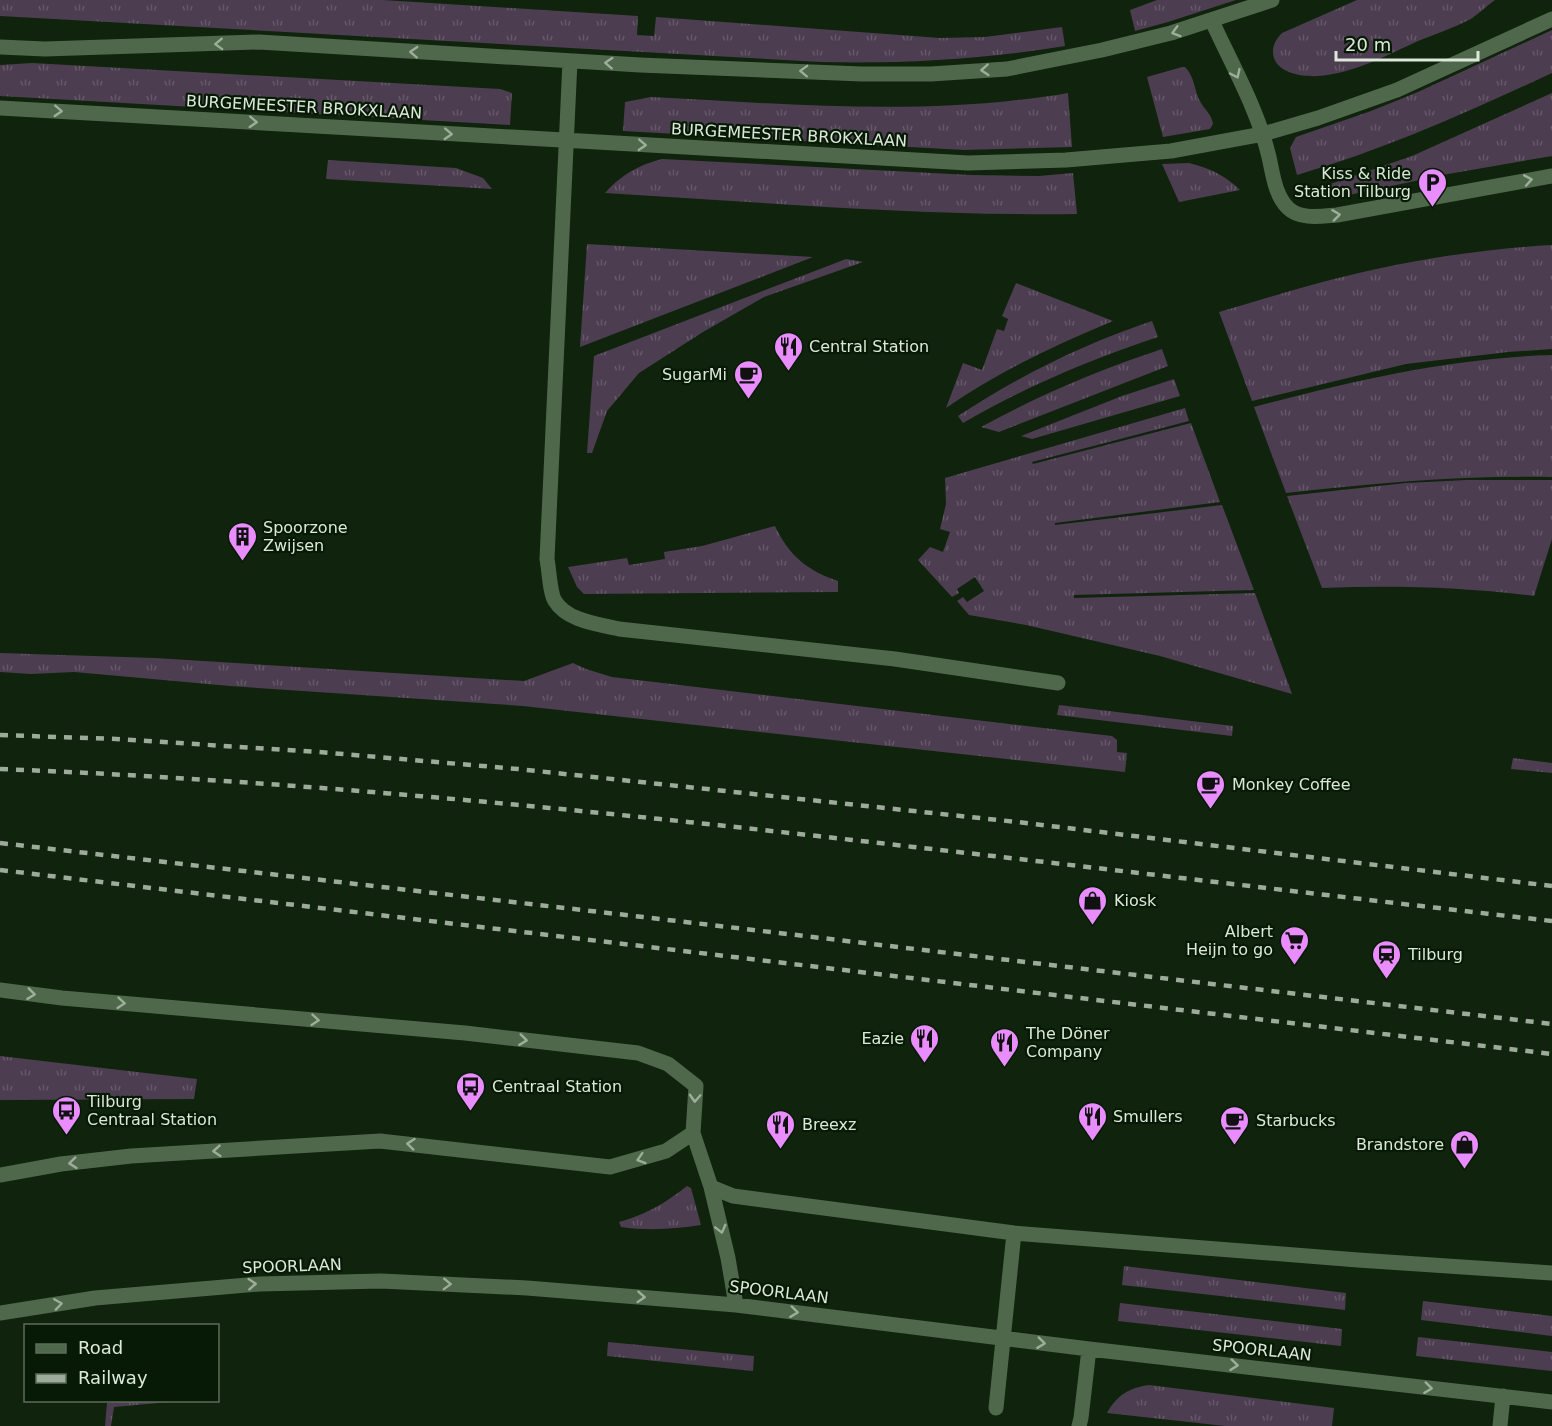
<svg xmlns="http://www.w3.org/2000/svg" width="1552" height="1426" font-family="'DejaVu Sans',sans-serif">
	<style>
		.grass { fill: url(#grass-tufts) }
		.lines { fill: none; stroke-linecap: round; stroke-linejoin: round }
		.minor { stroke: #4f684b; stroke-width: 15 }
		.rail { stroke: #9dab9b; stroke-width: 4.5; stroke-dasharray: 8 8; stroke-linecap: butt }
		.oneway { stroke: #9dae9a }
		.labels { text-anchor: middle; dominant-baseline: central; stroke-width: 4.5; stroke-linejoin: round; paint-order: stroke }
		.street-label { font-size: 16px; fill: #dce8da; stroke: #071a05 }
		.poi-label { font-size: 16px; fill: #dce8da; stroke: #071a05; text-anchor: start }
	</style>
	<defs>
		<pattern id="grass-tufts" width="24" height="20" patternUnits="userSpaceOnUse" patternTransform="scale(1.5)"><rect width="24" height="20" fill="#4c3d50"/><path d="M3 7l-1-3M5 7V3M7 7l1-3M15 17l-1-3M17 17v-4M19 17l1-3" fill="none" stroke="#655969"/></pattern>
	</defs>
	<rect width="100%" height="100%" fill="#10230d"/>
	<!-- grass -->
	<path class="grass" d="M0,0H383L638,16L637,35L654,36L656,17L940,38L985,37L1062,27L1065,46C984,59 903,64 821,62L0,16Z
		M1157,0H1236L1168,22L1135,31L1130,10Z
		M1357,0H1495C1486,6 1478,15 1469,20C1453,28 1435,34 1418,41C1390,54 1357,71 1327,75C1311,78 1280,76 1274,58C1271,48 1275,40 1282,33Z
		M1552,30V73C1468,112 1386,149 1297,175L1290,148L1296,137L1371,111L1418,92Z
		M32,63L500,89L512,93L510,125L0,96V65Z
		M1182,67H1185C1195,76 1194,92 1201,103C1205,110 1212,115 1213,124L1210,129L1163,137L1147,77Z
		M1068,93L1072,147L964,150L623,131L625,102L651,97C790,104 929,117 1068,93Z
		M1552,93V156L1448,174L1330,199L1322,198L1307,192L1412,156Z
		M662,159L971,175L1039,176L1073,173L1077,214C919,216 762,202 605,193C621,175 638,165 662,159Z
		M328,160L456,168L483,178L492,189L326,179Z
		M1189,163C1209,168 1225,175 1240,190L1179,202L1162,164Z
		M587,244L813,257L580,347Z
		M1552,245V349L1508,352L1406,364L1252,401L1219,312C1257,301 1295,289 1334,279C1405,261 1479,249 1552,245Z
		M846,259L863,262L764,297L703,332L639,373L607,411L592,453H587L594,356Z
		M1016,283L1113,321C1055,345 998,372 946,408L963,363L982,370L997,329L1004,331L1008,319L1002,316Z
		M1152,321L1158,337C1089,360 1025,387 963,423L958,416C1019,376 1083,344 1152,321Z
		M1162,349L1168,366L999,432L981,427C1039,395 1099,370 1162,349Z
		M1552,355V477C1463,475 1375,483 1286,493L1254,407C1352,381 1450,358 1552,355Z
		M1174,379L1180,396L1032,439L1021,436L1122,396Z
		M1185,408L1189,421L1032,462L1033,464L1191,423L1220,502L1055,523V525L1222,505L1254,590L1074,595V598L1255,593L1292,694L1160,656L1026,625L969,615L957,601L963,597L967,602L984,591L975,577L957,589L959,593L952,597L918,560L930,547L943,552L950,532L940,529L946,504L945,478Z
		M1467,480H1552V539L1534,596C1465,587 1393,585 1322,588L1287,496L1406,483Z
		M775,526C789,556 808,571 838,581V592L584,594L577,587L568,567L627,558L629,565L665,559L664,552L702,546Z
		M0,653L155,658L524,681L573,663L586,669L612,677L1112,736L1117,740V752L1127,753L1125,772L523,706L230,686L74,672L31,674L0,672Z
		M1059,705L1233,726L1232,736L1057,715Z
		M1513,758L1552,763V773L1511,769Z
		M0,1056L197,1079L194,1099L0,1100Z
		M687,1186L691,1188L701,1225C674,1229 648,1231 621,1227L619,1222C647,1214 664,1204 687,1186Z
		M1124,1266L1346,1293L1345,1310L1122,1285Z
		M1423,1301L1552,1316V1336L1421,1320Z
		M1120,1303L1342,1329L1341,1346L1118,1321Z
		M1418,1337L1552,1352V1371L1416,1356Z
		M608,1342L754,1356L753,1371L607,1356Z
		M1149,1385L1334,1408L1332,1426H1225L1107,1413C1117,1395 1129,1388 1149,1385Z
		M127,1401V1400L181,1401L114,1407L111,1426H105L107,1403Z"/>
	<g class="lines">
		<!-- minor -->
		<path class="minor" d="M1212,21C1232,65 1258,110 1269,157C1273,175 1275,195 1288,208C1300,220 1322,216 1337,215L1552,176
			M0,47L45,49L259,42L640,65L862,74H931L1007,69L1102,50L1171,33L1272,0
			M570,61L547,559C549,569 550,594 555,601C567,621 598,624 619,629L895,659L1058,683
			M0,108L968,163L1066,160L1171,151L1263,134L1318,118L1397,90L1552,19
			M0,990L62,998L465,1033L638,1053L668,1064L696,1086L693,1133L711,1187L728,1258L736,1305
			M0,1175L61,1164L131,1156L380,1141L610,1167L666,1151L693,1133
			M711,1187L733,1196L1014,1233L1358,1260L1552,1273
			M0,1313L95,1298L260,1284L381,1281L527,1288L736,1305L1089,1349L1552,1402
			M996,1408L1014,1233
			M1079,1426L1081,1418L1089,1349
			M1500,1426L1503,1396"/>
		<!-- rail -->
		<path class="rail" d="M0,735L116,739L319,752L518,769L1017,822L1552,886
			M0,769C306,781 610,812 914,847C1126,871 1339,897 1552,921
			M0,843L643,917L1552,1024
			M0,870L1552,1054"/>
	</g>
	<!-- one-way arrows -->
	<defs><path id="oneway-chevron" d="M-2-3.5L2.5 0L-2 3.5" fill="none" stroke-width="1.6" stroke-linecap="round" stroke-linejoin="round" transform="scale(1.5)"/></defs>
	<g class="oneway">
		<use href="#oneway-chevron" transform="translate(1176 32) rotate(164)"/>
		<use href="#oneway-chevron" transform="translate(219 44) rotate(178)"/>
		<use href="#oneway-chevron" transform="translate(414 52) rotate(-177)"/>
		<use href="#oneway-chevron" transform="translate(609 63) rotate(-177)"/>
		<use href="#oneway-chevron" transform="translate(985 70) rotate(176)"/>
		<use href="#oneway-chevron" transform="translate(804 71) rotate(-178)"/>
		<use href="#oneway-chevron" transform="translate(1236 74) rotate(65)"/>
		<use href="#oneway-chevron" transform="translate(58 111) rotate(3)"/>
		<use href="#oneway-chevron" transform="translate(253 122) rotate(3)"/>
		<use href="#oneway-chevron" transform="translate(448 134) rotate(3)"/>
		<use href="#oneway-chevron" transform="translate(642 145) rotate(3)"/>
		<use href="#oneway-chevron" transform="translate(1528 180) rotate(-10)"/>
		<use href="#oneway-chevron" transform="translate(1336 215) rotate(-7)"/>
		<use href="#oneway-chevron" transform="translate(31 994) rotate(7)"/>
		<use href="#oneway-chevron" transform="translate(121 1003) rotate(5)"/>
		<use href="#oneway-chevron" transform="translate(315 1020) rotate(5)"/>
		<use href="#oneway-chevron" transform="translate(523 1040) rotate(7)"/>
		<use href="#oneway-chevron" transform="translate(695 1098) rotate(93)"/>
		<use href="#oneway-chevron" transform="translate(411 1144) rotate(-174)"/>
		<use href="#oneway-chevron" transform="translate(217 1151) rotate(176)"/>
		<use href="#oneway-chevron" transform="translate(641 1159) rotate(163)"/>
		<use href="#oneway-chevron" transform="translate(73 1163) rotate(174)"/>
		<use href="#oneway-chevron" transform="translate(721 1229) rotate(76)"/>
		<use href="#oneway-chevron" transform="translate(252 1284) rotate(-4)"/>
		<use href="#oneway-chevron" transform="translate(447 1284) rotate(2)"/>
		<use href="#oneway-chevron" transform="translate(641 1297) rotate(4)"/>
		<use href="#oneway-chevron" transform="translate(58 1304) rotate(-8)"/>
		<use href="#oneway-chevron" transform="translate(794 1312) rotate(7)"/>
		<use href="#oneway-chevron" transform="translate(1041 1343) rotate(7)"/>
		<use href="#oneway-chevron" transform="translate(1234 1365) rotate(6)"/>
		<use href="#oneway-chevron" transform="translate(1428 1388) rotate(7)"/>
	</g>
	<!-- icons -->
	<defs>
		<symbol id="parking-pin" viewBox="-11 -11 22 30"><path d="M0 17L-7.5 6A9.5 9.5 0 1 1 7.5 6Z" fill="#e98dfe" stroke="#071a05"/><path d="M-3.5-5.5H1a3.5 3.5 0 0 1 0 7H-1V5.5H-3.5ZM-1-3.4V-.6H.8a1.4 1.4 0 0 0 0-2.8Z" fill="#111"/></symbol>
		<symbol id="restaurant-pin" viewBox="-11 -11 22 30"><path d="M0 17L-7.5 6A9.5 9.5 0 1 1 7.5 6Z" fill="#e98dfe" stroke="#071a05"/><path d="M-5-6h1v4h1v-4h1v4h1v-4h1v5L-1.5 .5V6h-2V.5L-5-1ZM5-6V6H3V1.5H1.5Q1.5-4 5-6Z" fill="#111"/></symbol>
		<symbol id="cafe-pin" viewBox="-11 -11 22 30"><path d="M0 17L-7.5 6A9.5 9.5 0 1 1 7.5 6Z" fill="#e98dfe" stroke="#071a05"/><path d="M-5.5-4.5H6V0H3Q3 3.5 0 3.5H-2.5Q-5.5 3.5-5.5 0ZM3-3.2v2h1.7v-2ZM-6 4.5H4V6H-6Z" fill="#111"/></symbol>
		<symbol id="building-pin" viewBox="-11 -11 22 30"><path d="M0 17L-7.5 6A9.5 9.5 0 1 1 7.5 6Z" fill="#e98dfe" stroke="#071a05"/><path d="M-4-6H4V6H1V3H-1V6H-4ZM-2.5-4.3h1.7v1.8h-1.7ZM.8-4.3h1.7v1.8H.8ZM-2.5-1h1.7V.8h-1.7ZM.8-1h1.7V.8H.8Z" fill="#111"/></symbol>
		<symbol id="shop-pin" viewBox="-11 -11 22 30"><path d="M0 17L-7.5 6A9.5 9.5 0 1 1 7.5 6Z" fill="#e98dfe" stroke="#071a05"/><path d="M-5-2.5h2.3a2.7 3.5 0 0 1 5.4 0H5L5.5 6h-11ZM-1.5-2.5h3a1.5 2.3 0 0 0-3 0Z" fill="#111"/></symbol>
		<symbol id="supermarket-pin" viewBox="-11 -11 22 30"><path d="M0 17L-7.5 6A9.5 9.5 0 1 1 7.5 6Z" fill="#e98dfe" stroke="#071a05"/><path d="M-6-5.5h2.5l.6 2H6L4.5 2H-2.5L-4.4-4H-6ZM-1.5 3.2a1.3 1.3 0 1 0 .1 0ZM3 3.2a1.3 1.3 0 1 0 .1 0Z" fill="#111"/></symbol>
		<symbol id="station-pin" viewBox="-11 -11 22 30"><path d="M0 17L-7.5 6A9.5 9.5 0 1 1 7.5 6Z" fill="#e98dfe" stroke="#071a05"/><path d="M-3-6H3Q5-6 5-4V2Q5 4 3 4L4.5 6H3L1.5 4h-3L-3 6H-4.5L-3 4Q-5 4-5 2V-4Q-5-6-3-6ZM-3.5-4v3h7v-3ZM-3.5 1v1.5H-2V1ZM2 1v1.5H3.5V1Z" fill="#111"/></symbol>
		<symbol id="bus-pin" viewBox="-11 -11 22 30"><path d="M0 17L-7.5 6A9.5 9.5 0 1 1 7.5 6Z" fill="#e98dfe" stroke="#071a05"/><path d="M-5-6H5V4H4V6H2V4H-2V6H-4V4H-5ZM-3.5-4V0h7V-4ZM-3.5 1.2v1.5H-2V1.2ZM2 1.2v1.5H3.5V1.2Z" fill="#111"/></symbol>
	</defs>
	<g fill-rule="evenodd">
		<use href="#parking-pin" x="1416" y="166" width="33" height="45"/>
		<use href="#restaurant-pin" x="772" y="330" width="33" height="45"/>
		<use href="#cafe-pin" x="732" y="358" width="33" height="45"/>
		<use href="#building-pin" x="226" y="520" width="33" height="45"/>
		<use href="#cafe-pin" x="1194" y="768" width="33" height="45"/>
		<use href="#shop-pin" x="1076" y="884" width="33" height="45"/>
		<use href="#supermarket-pin" x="1278" y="924" width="33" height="45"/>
		<use href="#station-pin" x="1370" y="938" width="33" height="45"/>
		<use href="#restaurant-pin" x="908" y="1022" width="33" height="45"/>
		<use href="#restaurant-pin" x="988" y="1026" width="33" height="45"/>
		<use href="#bus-pin" x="454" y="1070" width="33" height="45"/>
		<use href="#bus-pin" x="50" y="1094" width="33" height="45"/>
		<use href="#restaurant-pin" x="1076" y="1100" width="33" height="45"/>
		<use href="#cafe-pin" x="1218" y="1104" width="33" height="45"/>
		<use href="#restaurant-pin" x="764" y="1108" width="33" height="45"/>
		<use href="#shop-pin" x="1448" y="1128" width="33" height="45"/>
	</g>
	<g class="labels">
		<!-- street labels -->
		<g class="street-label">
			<text transform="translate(304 107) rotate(3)">BURGEMEESTER BROKXLAAN</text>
			<text transform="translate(789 135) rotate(3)">BURGEMEESTER BROKXLAAN</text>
			<text transform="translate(292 1266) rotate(-2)">SPOORLAAN</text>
			<text transform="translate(779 1292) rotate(7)">SPOORLAAN</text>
			<text transform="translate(1262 1350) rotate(6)">SPOORLAAN</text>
		</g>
		<!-- poi labels -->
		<g class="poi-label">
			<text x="1411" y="173" text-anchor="end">Kiss &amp; Ride<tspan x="1411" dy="18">Station Tilburg</tspan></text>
			<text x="809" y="346">Central Station</text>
			<text x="727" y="374" text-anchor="end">SugarMi</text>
			<text x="263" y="527">Spoorzone<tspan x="263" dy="18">Zwijsen</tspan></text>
			<text x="1232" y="784">Monkey Coffee</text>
			<text x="1114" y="900">Kiosk</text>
			<text x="1273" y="931" text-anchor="end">Albert<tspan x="1273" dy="18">Heijn to go</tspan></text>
			<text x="1408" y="954">Tilburg</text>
			<text x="1026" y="1033">The Döner<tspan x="1026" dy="18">Company</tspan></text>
			<text x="904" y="1038" text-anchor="end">Eazie</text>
			<text x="492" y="1086">Centraal Station</text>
			<text x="87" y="1101">Tilburg<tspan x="87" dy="18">Centraal Station</tspan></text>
			<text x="1113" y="1116">Smullers</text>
			<text x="1256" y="1120">Starbucks</text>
			<text x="802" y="1124">Breexz</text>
			<text x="1444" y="1144" text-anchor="end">Brandstore</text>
		</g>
	</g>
	<!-- legend -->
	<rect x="24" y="1324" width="195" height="78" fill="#071a05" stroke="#5c6c5a" stroke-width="1.5"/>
	<rect x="36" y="1344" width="30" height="9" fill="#4f684b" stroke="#5c6c5a" stroke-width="1.5"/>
	<text x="78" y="1354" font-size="18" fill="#dce8da">Road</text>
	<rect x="36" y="1374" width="30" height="9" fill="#9dab9b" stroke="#5c6c5a" stroke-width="1.5"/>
	<text x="78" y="1384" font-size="18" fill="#dce8da">Railway</text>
	<!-- scale -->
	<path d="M1336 51v9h142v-9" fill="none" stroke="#dce8da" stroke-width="3"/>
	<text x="1345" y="51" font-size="18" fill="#dce8da" stroke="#071a05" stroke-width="4.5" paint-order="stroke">20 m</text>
</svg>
